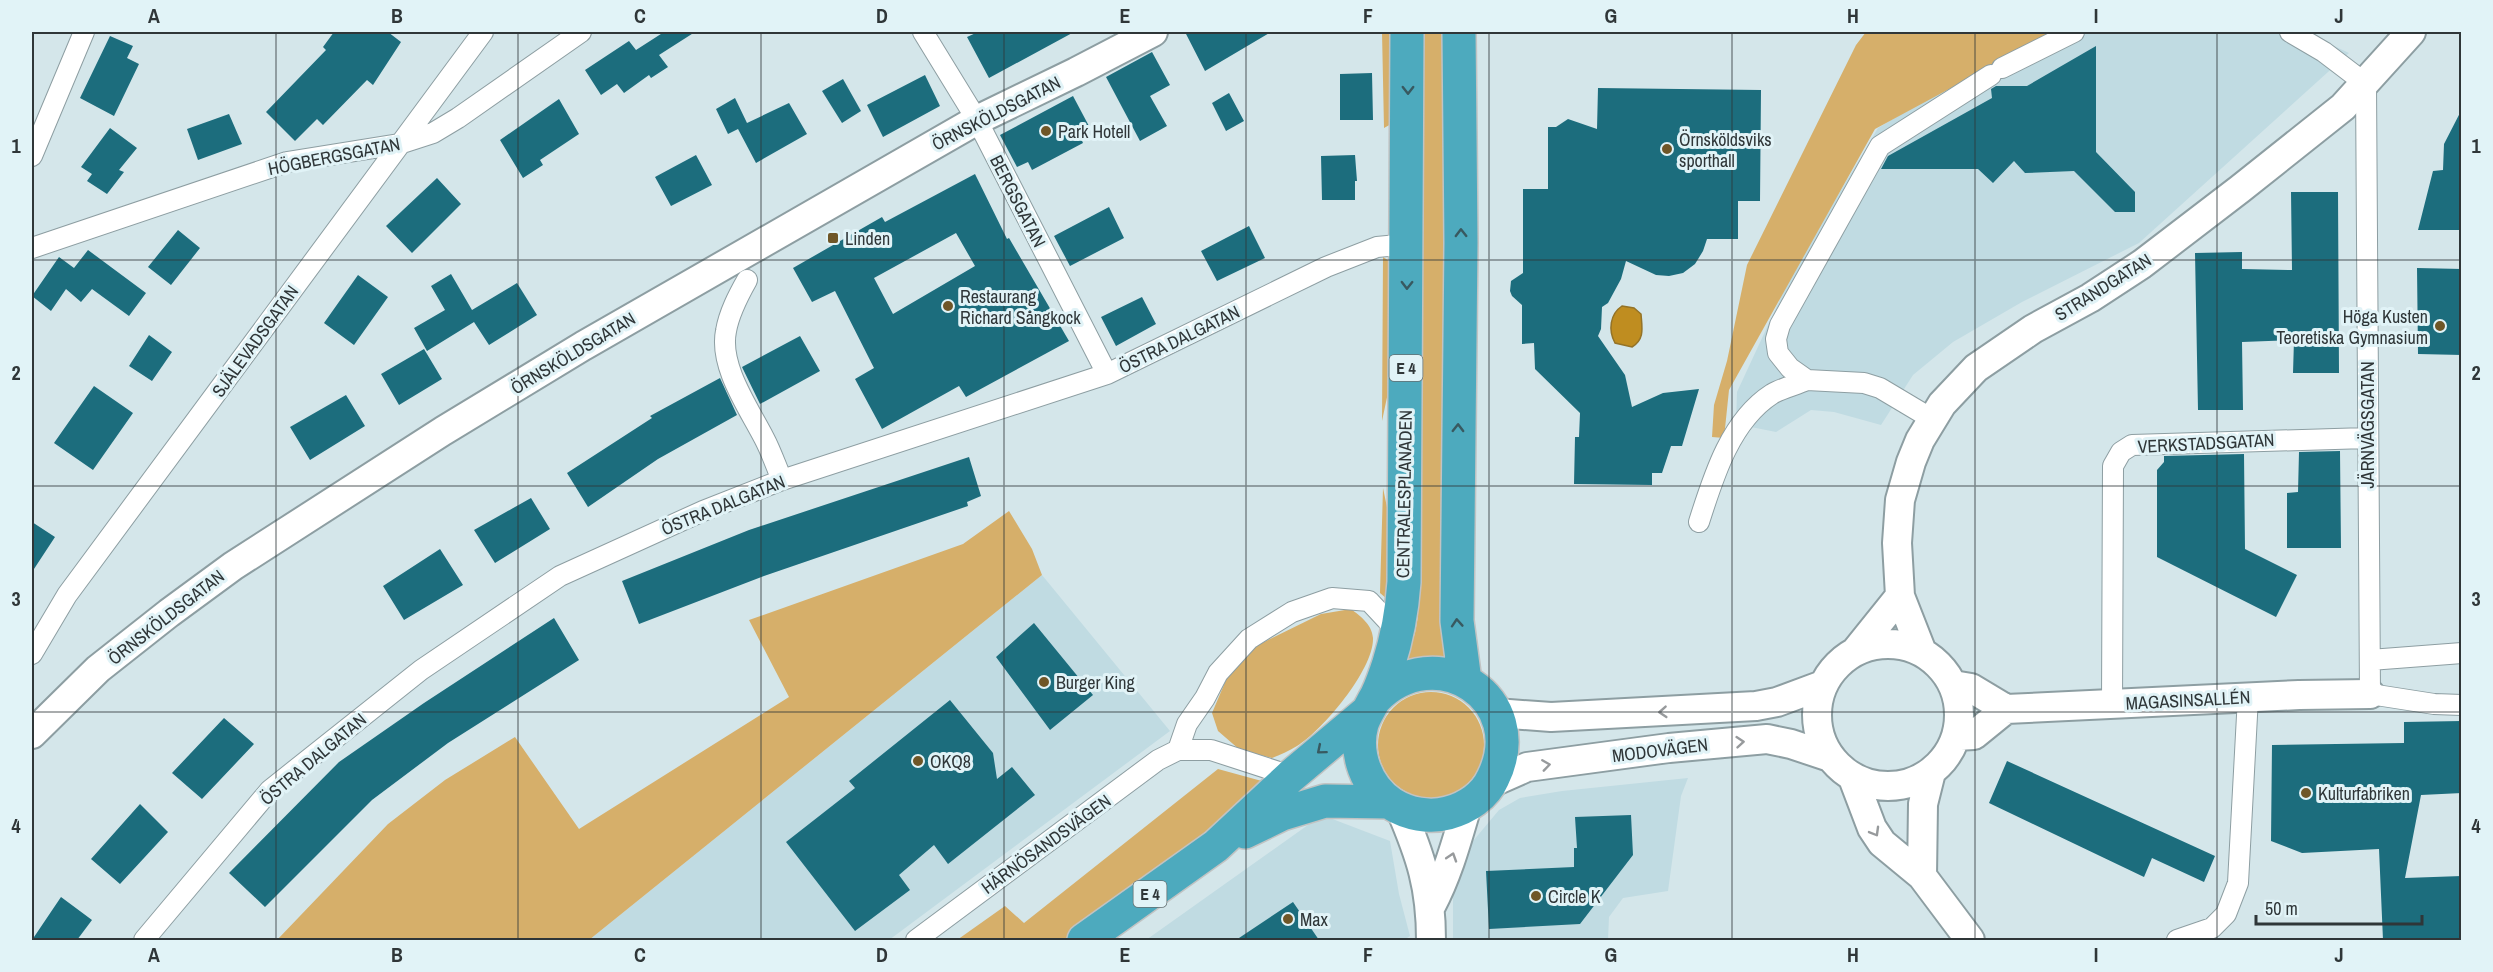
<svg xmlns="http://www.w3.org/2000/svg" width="2493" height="972" font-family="'Archivo Narrow',sans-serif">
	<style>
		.built { fill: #c0dbe2 }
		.green { fill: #d6af6a }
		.water { fill: #bf8d20; stroke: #947327; stroke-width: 1.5 }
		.building { fill: #1c6d7d; fill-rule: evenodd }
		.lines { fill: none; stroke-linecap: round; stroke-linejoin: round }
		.street-casing { stroke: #8d9ea2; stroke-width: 22 }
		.secondary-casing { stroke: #8d9ea2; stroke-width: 32 }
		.highway-casing { stroke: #c1c3c3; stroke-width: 36 }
		.street { stroke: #fff; stroke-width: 20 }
		.secondary { stroke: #fff; stroke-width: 28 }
		.highway { stroke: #4daabe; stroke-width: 33 }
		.oneway { stroke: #385960 }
		.oneway2 { stroke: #979a9c }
		.grid { fill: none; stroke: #2f3638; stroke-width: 1.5; stroke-opacity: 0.55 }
		.poi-dot { fill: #6f5627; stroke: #e1f3f7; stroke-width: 2 }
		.labels { text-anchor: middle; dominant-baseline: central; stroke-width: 6; stroke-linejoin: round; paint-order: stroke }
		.shield { fill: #e1f3f7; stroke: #646f71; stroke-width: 1.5 }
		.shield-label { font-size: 16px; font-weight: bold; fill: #2f3638 }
		.street-label { font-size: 18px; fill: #2f3638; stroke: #e1f3f7 }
		.poi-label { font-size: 18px; fill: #2f3638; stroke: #e1f3f7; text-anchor: start }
		.neatline { fill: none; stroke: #2f3638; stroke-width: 2 }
		.grid-label { font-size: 20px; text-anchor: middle; font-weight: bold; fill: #2f3638 }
	</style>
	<rect width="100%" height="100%" fill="#d4e6ea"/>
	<!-- built -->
	<path class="built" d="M2038,32H2304L2349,53L2139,243L2022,302L1953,342L1913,375L1881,425L1834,412L1811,410L1776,432L1736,424L1737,392L1794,269L1878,128Z
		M1042,575L1170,731L889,940H589Z
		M1688,778L1681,796L1668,891L1623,898L1609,917L1608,940H1453V895L1468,847L1499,810L1520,798L1562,791Z
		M1322,815L1390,841L1399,894L1410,936L1404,940H1146Z"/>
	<!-- green -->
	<path class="green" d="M1382,32H1394L1393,123L1384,128Z
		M1420,32H1445L1454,662L1405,663L1415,633L1418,616Z
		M1866,32H2055L1875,129L1729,390L1724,438L1712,437L1714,405L1727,361L1747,265L1856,45Z
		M1383,257L1394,264L1393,369L1382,421Z
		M1383,488L1393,536L1387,599L1380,593Z
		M1009,511L1032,549L1042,575L589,940H277L388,824L445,780L515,737L579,829L789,697L749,620L963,544Z
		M1351,609C1360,616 1372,624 1373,638C1374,669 1323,730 1297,746C1289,751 1280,755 1272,758L1240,750L1218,731L1212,713L1229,673L1256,646L1321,614Z
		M1378 745a53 53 0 1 1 106 0a53 53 0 1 1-106 0Z
		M1218,769L1269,783L1065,940H957L1005,906L1024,923Z"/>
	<!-- water -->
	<path class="water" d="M1622,306L1634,308L1641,314C1642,328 1645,339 1632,347L1615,343C1608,330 1610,314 1622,306Z"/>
	<!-- building -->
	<path class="building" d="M334,32H388L401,42L373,85L367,80L323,125L317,119L295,141L266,112L326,50L323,47Z
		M664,32H695L659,55L668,67L651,78L649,75L624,93L617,84L601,95L585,70L629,41L636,50Z
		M978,32H1074L989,78L967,37Z
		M1185,32H1271L1205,71Z
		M110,36L133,46L127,58L139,64L114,116L80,98Z
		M2096,46V152L2135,192V212H2115L2074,171L2025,173L2014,161L1993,183L1978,169H1881L1888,156L1992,98L1991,89L1996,86H2027Z
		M1152,52L1170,85L1150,96L1167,126L1140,141L1106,77Z
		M1372,73L1373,120H1340V74Z
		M925,75L940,106L883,137L867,105Z
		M843,79L861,111L842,123L822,91Z
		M1598,88L1761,90L1760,201H1738V239H1707L1703,251L1695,264L1683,273L1669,276L1656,275L1626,261L1621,279L1608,303L1602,307L1601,329L1598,336L1625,375L1632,407L1663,393L1699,389L1682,446H1671L1662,473H1652V485L1574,484L1575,437H1579L1580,413L1535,369L1534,343L1522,344V305L1512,296L1510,291L1511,281L1523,273V189H1548V127H1556L1568,119L1597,129Z
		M1229,93L1244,121L1226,131L1212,103Z
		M1073,96L1090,128L1079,134L1083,143L1032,170L1028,162L1017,167L1000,135Z
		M735,98L747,123L789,103L807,134L756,163L738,129L728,134L716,109Z
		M559,99L579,134L540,160L543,165L523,178L500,140Z
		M2462,109V230H2418L2433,171L2443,170L2444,144Z
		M229,114L242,144L198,160L187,129Z
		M110,128L137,148L119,170L124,172L107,194L87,181L92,174L81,167Z
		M696,155L712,185L671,206L655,177Z
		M1355,155L1357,181H1355V200H1322L1321,156Z
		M975,174L1007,239L1009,238L1069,341L966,397L959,386L882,429L855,379L874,368L835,291L812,302L793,268L882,217L885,222ZM956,233L975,266L893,314L874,278Z
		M437,178L461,204L412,253L386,226Z
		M2291,192H2338L2339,373H2293L2294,340L2242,342L2243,410H2198L2195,253L2242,252V269L2292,270Z
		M1109,207L1124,238L1070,266L1054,236Z
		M1249,226L1265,258L1217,281L1201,251Z
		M178,230L200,248L171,285L148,267Z
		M88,250L146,293L129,316L92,289L81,302L66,289L51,311L32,296L59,257L74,268Z
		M2417,268L2462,269V355L2418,354Z
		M451,274L472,310L517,283L537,315L489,345L474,322L427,351L414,328L445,310L431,286Z
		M358,275L388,297L354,345L324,323Z
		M1142,297L1156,324L1116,346L1101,317Z
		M149,335L172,352L152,381L129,366Z
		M800,336L820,371L760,404L742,367Z
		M424,349L442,379L399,405L381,374Z
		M720,378L737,415L658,459L588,507L567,473L652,418L650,416Z
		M94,386L133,413L93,470L54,443Z
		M346,395L365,426L310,460L290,427Z
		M2340,451L2341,548H2287V493L2298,492L2299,452Z
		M2244,454L2245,549L2297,575L2276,617L2157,557V470L2164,462V456Z
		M969,457L981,496L967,502L968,506L764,576L639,624L622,581L749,530Z
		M531,498L550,529L495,563L474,530Z
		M32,522L55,537L32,572Z
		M440,549L463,585L404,620L383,586Z
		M554,618L579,660L448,743L372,800L265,907L229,873L339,762L424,703Z
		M1034,623L1093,695L1050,730L996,657Z
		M950,700L993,753L997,779L1012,767L1035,795L948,864L934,845L899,875L910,890L855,931L786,842L855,788L849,781Z
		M224,718L254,744L202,799L172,773Z
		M2462,721V793L2421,795L2405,878L2462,876V940H2383L2379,849L2302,853L2271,841L2272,745L2404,743V722Z
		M2007,761L2215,856L2204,882L2152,858L2144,877L1989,803Z
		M140,804L168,832L120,884L91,859Z
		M1631,815L1633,855L1580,924L1489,929L1486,871L1574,867V848H1577L1575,817Z
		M61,897L92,920L77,940H32Z
		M1293,902L1319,940H1236Z"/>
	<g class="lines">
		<defs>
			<path id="street" d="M923,32L977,120L1107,374
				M2290,32L2324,52L2366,84L2370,694L2434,704L2462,705
				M2002,68L2074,32
				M32,156L84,32
				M32,248L287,162L399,144L433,133L458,118L581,32
				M747,280C738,296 729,313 726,331C719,366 748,407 764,438C771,451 776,466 782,480
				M1932,419L1880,388L1864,383L1807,380L1790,368L1778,353L1776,339L1780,325L1880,146L1991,75
				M1699,522C1713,478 1730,421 1772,394C1782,388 1796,385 1807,380
				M32,654L67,595L483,32
				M2370,660L2462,653
				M2112,704L2113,466L2121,452L2132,445L2367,438
				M1178,750L1187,724L1205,698L1218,673L1249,639L1292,612L1332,598L1369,601L1398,632
				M144,940L270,790L421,670L560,576L703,511L782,480L1107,374L1326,267L1377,247L1408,244
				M916,940L1158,760L1178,750H1211L1291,776
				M2177,940L2212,928L2226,914L2238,883L2248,697"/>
			<path id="secondary" d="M1817 715a71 71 0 1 1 142 0a71 71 0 1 1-142 0Z
				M1855,652L1900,596
				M1922,652L1900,596L1897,543L1900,500L1911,462L1920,440L1942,404L1976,368L2033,329L2090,298L2142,264L2240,189L2343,107L2411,32
				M1953,685L1971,688L2006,709
				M2006,709L2299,695L2370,694
				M1496,713L1551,717L1756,706L1777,702L1823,685
				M32,734L98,669L169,613L233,566L443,431L583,346L977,120L1076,72L1153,32
				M1956,736L1974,735L2006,709
				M1853,778L1872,828L1882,843L1922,876L1970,940
				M1491,783L1527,767L1669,748L1767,739L1791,744L1830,757
				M1400,808C1421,857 1431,887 1431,940
				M1922,876L1923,804L1931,772
				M1431,906C1448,874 1457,840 1467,806"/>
			<path id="highway" d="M1459,32L1461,243L1457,621L1465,681
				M1375,699C1436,636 1532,699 1493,778C1485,796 1467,808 1448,813C1429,818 1408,814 1392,804C1366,787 1354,753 1362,724C1365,715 1370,708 1374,700C1380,690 1384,677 1388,666C1397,638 1402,611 1404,582L1407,32
				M1245,832L1282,814L1325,801L1389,802
				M1084,940L1216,846L1291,776L1366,713"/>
		</defs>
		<!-- street casing -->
		<use href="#street" class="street-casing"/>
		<!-- secondary casing -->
		<use href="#secondary" class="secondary-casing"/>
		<!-- highway casing -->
		<use href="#highway" class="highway-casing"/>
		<!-- street -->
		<use href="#street" class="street"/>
		<!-- secondary -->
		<use href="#secondary" class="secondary"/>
		<!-- highway -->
		<use href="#highway" class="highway"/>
	</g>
	<!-- one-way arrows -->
	<defs><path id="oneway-chevron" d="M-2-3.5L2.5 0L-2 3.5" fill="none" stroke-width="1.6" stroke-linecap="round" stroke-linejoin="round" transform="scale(1.5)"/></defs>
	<g class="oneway">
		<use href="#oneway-chevron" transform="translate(1408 90) rotate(90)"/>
		<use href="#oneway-chevron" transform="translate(1461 233) rotate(-91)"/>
		<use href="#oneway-chevron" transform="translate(1407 285) rotate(91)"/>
		<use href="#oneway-chevron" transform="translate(1458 428) rotate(-89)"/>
		<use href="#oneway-chevron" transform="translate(1457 623) rotate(-94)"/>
		<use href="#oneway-chevron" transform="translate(1321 750) rotate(140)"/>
	</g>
	<g class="oneway2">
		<use href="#oneway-chevron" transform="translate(1663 712) rotate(176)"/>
		<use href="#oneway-chevron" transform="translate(1740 742) rotate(-5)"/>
		<use href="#oneway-chevron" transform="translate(1546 765) rotate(-8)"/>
		<use href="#oneway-chevron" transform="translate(1875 832) rotate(60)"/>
		<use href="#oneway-chevron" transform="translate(1452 857) rotate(-72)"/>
	</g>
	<!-- grid -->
	<path class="grid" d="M276,32V940M518,32V940M761,32V940M1004,32V940M1246,32V940M1489,32V940M1732,32V940M1975,32V940M2217,32V940M32,260H2462M32,486H2462M32,712H2462"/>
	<!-- markers -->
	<g class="poi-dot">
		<circle cx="1046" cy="131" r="6"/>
		<circle cx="1667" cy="149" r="6"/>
		<rect x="827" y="232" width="12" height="12" rx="3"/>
		<circle cx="948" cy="306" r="6"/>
		<circle cx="2440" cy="326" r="6"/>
		<circle cx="1044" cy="682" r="6"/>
		<circle cx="918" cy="761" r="6"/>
		<circle cx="2306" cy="793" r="6"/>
		<circle cx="1536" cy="896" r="6"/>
		<circle cx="1288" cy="919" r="6"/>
	</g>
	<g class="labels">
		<!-- shield labels -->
		<g class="shield">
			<rect x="1389.5" y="355" width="33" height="26" rx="4.5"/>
			<rect x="1133.5" y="881" width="33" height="26" rx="4.5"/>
		</g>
		<g class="shield-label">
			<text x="1406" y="368">E 4</text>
			<text x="1150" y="894">E 4</text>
		</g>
		<!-- street labels -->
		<g class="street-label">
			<text transform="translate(996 113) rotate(-27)">ÖRNSKÖLDSGATAN</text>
			<text transform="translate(334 156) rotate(-11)">HÖGBERGSGATAN</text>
			<text transform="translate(1018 201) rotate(63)">BERGSGATAN</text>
			<text transform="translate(2103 287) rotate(-32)">STRANDGATAN</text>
			<text transform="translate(1179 339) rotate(-26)">ÖSTRA DALGATAN</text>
			<text transform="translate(255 341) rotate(-54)">SJÄLEVADSGATAN</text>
			<text transform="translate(573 353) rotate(-31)">ÖRNSKÖLDSGATAN</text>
			<text transform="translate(2367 425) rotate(-90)">JÄRNVÄGSGATAN</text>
			<text transform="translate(2206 443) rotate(-3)">VERKSTADSGATAN</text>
			<text transform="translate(1404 494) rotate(-89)">CENTRALESPLANADEN</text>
			<text transform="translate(723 505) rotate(-22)">ÖSTRA DALGATAN</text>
			<text transform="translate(166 617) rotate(-38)">ÖRNSKÖLDSGATAN</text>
			<text transform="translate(2188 700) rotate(-3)">MAGASINSALLÉN</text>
			<text transform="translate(1660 750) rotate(-7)">MODOVÄGEN</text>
			<text transform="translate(313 759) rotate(-40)">ÖSTRA DALGATAN</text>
			<text transform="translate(1046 844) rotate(-36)">HÄRNÖSANDSVÄGEN</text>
		</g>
		<!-- poi labels -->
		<g class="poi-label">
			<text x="1058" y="131">Park Hotell</text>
			<text x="1679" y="139">Örnsköldsviks<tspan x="1679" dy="21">sporthall</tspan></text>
			<text x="845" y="238">Linden</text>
			<text x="960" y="296">Restaurang<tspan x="960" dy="21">Richard Sångkock</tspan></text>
			<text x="2428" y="316" text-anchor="end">Höga Kusten<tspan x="2428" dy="21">Teoretiska Gymnasium</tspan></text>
			<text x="1056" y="682">Burger King</text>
			<text x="930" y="761">OKQ8</text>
			<text x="2318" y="793">Kulturfabriken</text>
			<text x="1548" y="896">Circle K</text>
			<text x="1300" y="919">Max</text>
		</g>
	</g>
	<!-- border -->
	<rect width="2493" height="972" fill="none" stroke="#e1f3f7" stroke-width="66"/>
	<!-- scale -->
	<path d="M2256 915v9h166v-9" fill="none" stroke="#2f3638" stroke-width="3"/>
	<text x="2265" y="915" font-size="18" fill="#2f3638" stroke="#e1f3f7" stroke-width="4.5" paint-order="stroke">50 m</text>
	<rect x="33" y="33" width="2427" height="906" class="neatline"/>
	<g class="grid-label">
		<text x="154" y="23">A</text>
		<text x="397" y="23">B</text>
		<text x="640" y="23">C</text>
		<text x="882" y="23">D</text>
		<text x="1125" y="23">E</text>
		<text x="1368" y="23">F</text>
		<text x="1611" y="23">G</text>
		<text x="1853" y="23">H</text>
		<text x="2096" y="23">I</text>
		<text x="2339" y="23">J</text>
		<text x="16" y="153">1</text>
		<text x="2476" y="153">1</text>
		<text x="16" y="380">2</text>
		<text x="2476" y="380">2</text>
		<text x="16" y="606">3</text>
		<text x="2476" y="606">3</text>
		<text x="16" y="833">4</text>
		<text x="2476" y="833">4</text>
		<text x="154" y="962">A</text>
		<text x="397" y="962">B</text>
		<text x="640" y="962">C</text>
		<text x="882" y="962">D</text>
		<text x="1125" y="962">E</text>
		<text x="1368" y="962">F</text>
		<text x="1611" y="962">G</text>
		<text x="1853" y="962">H</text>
		<text x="2096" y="962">I</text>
		<text x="2339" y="962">J</text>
	</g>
</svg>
